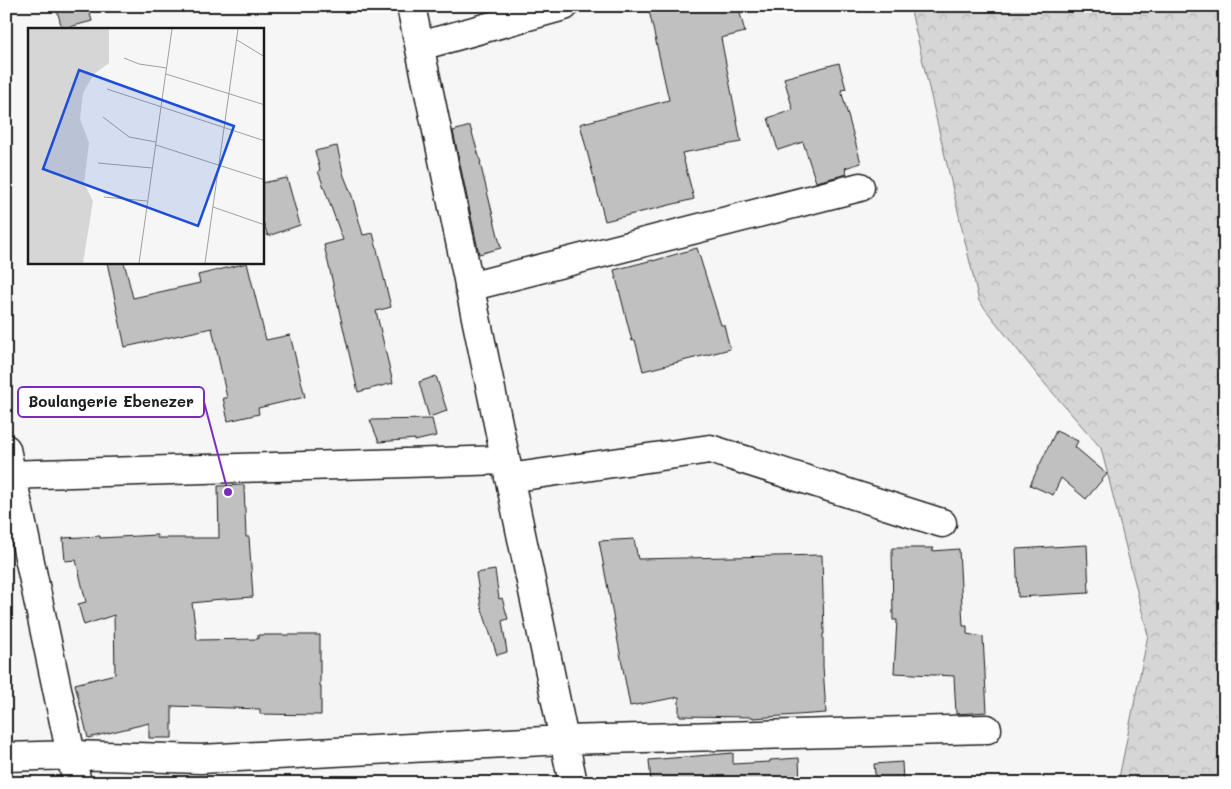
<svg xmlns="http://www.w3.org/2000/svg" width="1231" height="789" font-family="Mali,sans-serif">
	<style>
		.forest { fill: url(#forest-crowns); stroke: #797979 }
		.building { fill: #c0c0c0; stroke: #1c1c1c }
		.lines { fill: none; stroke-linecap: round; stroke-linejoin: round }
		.minor-casing { stroke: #1c1c1c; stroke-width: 31 }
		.minor { stroke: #fff; stroke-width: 28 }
		.inset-road { fill: none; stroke: #9f9f9f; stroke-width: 1 }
		.view { fill: #1d4ed8; fill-opacity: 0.15; stroke: #1d4ed8; stroke-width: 2.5 }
		.inset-edge { fill: none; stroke: #1c1c1c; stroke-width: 2.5 }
		.leader { fill: none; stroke: #7b2cbf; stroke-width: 2 }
		.callout-dot { fill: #7b2cbf; stroke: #fff; stroke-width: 2 }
		.callout { fill: #fff; stroke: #7b2cbf; stroke-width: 2 }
		.callout-label { font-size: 15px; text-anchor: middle; font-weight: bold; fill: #1c1c1c }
	</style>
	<defs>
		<pattern id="forest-crowns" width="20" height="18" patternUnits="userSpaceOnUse" patternTransform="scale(1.25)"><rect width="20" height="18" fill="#d6d6d6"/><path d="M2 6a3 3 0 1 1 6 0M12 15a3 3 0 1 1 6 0" fill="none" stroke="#b7b7b7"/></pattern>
	</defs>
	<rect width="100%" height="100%" fill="#f6f6f6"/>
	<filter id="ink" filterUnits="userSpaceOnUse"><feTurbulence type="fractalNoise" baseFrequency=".02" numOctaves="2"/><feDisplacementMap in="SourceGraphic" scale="10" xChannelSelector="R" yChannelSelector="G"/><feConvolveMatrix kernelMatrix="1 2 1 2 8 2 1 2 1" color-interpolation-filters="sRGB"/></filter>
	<g filter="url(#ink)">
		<!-- forest -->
		<path class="forest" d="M906,6H1225V783H1118L1148,635L1101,448L1039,377L979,301L911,11Z"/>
		<!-- building -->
		<path class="building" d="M56,6H88L92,21L62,29Z
			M648,6H738L745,32L721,38L741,142L682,153L694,199L605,221L580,124L669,100Z
			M839,63L846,89L841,90L861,163L845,168L847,174L816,182L803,142L778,150L768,118L793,110L784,78Z
			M470,126L481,163H480L501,248L479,254L453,131Z
			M337,146L344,176L352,196L363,235L373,233L391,307L376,311L393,383L358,392L324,245L343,240L318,171L320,170L315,151Z
			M287,178L300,225L268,236L262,219V183Z
			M697,248L721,325H724L730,349L643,371L635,340L632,341L614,270L653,260V261Z
			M107,262H124L133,298L200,283L198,275L247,263L266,340L290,335L305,397L258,408L259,414L228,421L223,398H227L212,328L125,347Z
			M436,376L447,411L429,417L419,382Z
			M432,419L436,436L415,441V439L379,442L370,420Z
			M1056,431L1078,441L1075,447L1107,474L1086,499L1061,478L1053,495L1030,485Z
			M244,485L246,537H249L253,597L210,600V601L192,603L197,640L258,639V635H320V686H321V715L260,714V709L172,706V738H149V723L88,738L75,684L115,674L114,615L84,625L78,604L86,602L76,560L65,561L63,538L100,536V538L157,535V538H219L218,486Z
			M634,539L638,559L822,555L824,634H823V666L826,713L753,718V717L679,716V697L630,706L599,541Z
			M1087,545L1089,593L1018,597L1016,549Z
			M892,548H934L932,551L959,549L963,626H967V634L983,637L987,712L956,714L954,676L894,673L897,620H893Z
			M495,570L499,599L502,598L508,619L502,621L507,652L497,655L481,606L476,573Z
			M733,753V764L770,762V760L799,758L800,783H651L649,760Z
			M902,762L903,783H876L874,764Z"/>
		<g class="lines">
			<defs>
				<path id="minor" d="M411,6L573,783
					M420,46L564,6
					M469,287L860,187
					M6,449L77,783
					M6,475L505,460
					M509,478L710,449L942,523
					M6,757L72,755L201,759L564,740L987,729"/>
			</defs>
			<!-- minor casing -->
			<use href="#minor" class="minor-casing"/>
			<!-- minor -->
			<use href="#minor" class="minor"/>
		</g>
	</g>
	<!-- overview -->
	<g transform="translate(28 28)">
		<rect width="236" height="236" fill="#f6f6f6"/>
		<path d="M0,1H81V35L66,46L55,65L52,91L61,115L56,155L65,173L55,235H0Z" fill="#d6d6d6"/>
		<path class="inset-road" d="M209,12L237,29M96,30L111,36L139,40M138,46L237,77M79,61L237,113M75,89L101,109L128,114M128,117L237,152M70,135L124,140M76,169L119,173M185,179L237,197M111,235L144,1M177,235L210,1"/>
		<path class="view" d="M51,42L206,98L170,198L15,141Z"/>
		<rect width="236" height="236" class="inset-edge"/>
	</g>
	<!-- callouts -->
	<path class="leader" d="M228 492L204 402"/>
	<circle class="callout-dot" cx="228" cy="492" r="5"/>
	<rect class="callout" x="18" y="387" width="186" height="30" rx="5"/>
	<g class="callout-label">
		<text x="111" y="407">Boulangerie Ebenezer</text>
	</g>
	<!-- margin -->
	<rect width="1231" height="789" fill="none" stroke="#fff" stroke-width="25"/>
	<rect x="12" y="12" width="1206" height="764" fill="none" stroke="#1c1c1c" stroke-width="2" filter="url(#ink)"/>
</svg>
